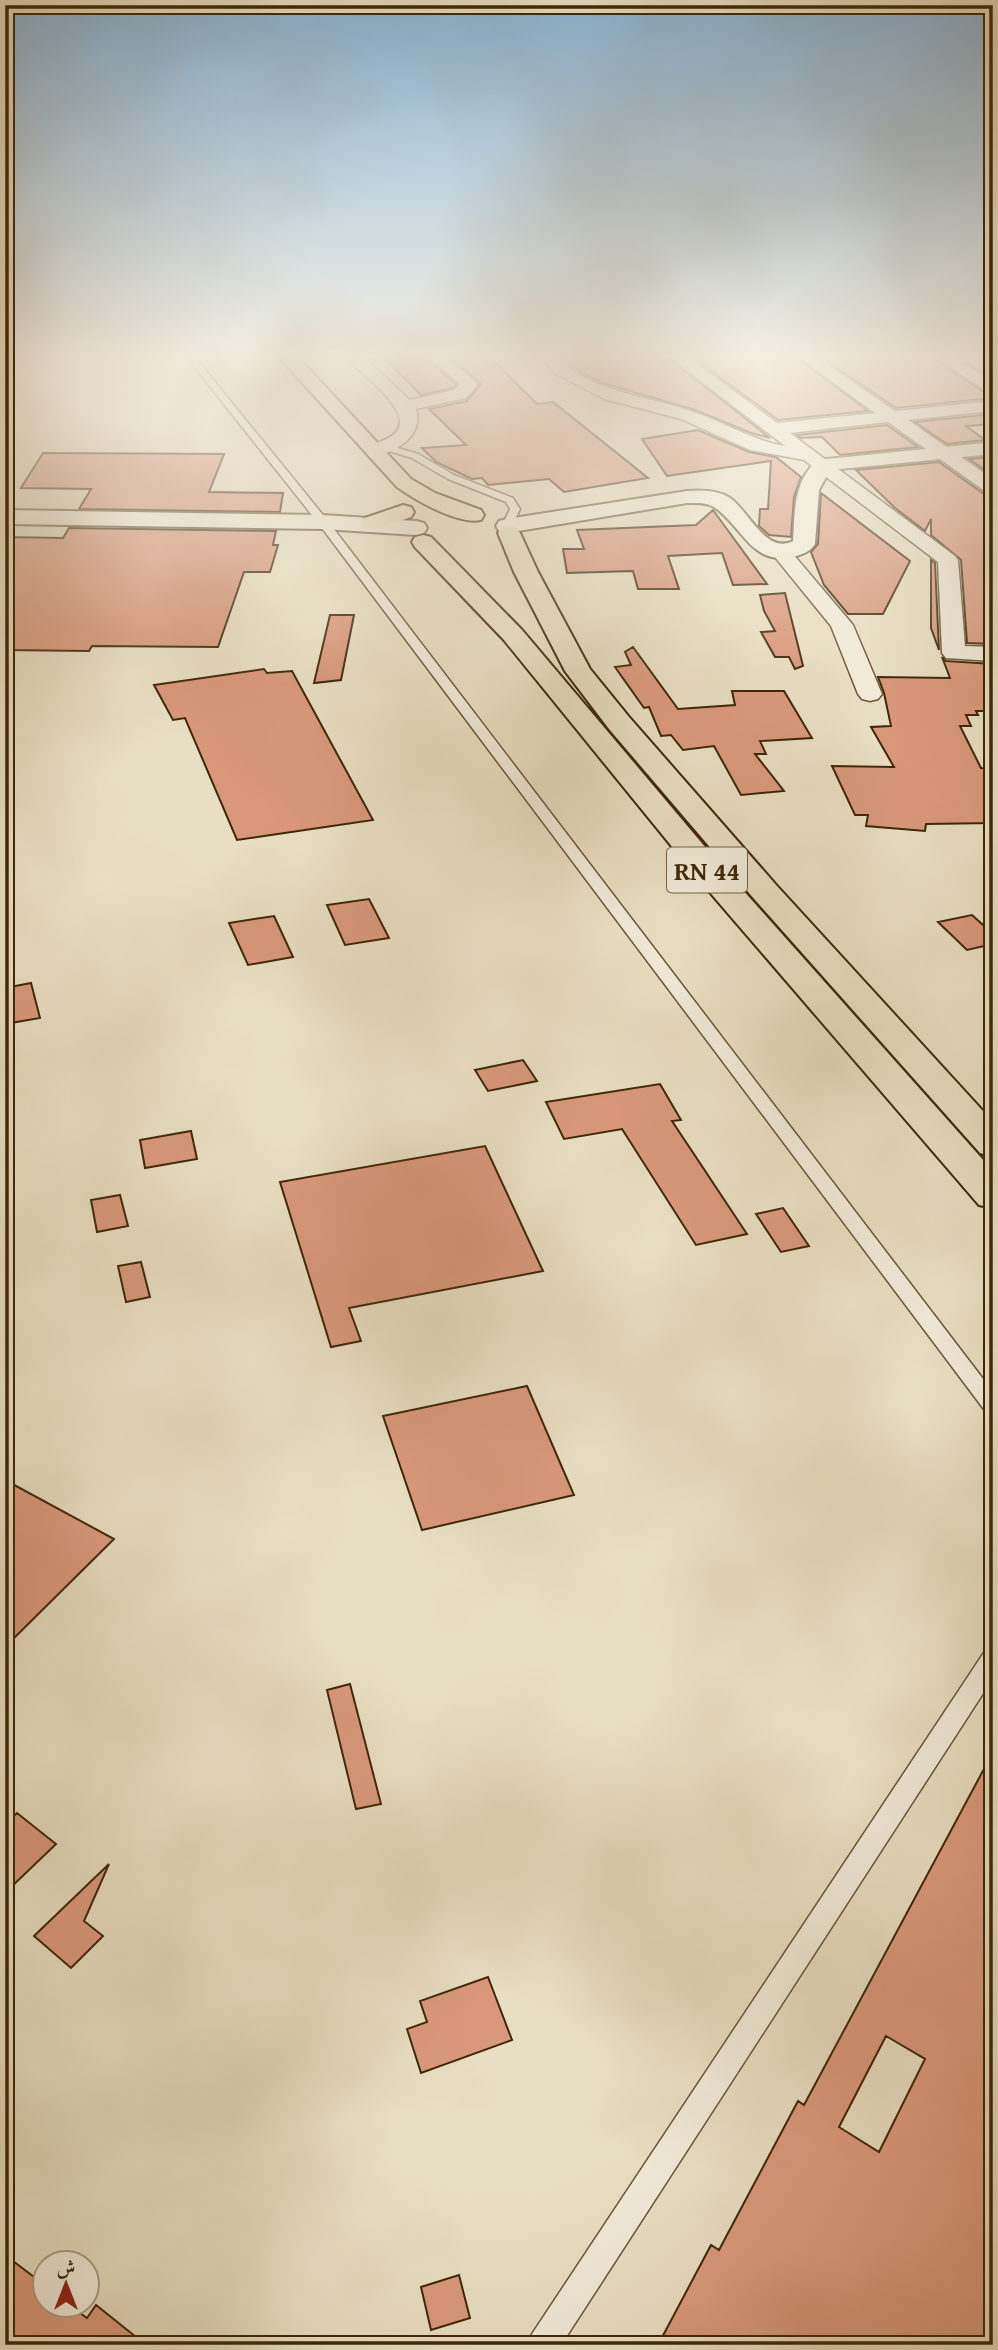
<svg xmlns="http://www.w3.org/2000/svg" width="998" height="2350" font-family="'Gentium Book Plus',Amiri,serif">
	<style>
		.building { fill: #d9987c; stroke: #3e2807; stroke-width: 2; fill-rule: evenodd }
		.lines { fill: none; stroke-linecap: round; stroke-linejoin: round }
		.service-casing { stroke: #685636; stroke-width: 3 }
		.minor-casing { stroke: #685636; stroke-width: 3 }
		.tertiary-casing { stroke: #685636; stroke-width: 4 }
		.trunk-casing { stroke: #3e2807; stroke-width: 4 }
		.service { fill: #f0ead7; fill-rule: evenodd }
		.minor { fill: #f0ead7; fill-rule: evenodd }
		.tertiary { fill: #f0ead7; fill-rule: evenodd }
		.trunk { fill: #e8dec1; fill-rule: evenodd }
		.labels { text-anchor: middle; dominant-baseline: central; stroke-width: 5; stroke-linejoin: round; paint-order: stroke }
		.shield { fill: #f0ead7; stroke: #736245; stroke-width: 2 }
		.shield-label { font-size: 26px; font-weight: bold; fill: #3e2807 }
	</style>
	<rect width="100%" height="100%" fill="#e8dec1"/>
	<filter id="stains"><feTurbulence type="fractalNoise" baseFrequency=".00286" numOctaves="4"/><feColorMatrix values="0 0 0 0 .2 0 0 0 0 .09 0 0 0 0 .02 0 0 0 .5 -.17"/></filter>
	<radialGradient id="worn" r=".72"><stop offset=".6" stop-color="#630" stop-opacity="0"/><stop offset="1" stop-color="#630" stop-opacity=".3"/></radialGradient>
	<!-- building -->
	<path class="building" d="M381,355H423L456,384L453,388L421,395Z
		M448,355H488L537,404L553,402L648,478L564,492L549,479L488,485L482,478L472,479L436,462L422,448L466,445L429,409L467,401L481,384Z
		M560,355H665L770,438L751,433L695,410L603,383L582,373Z
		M689,355H794L868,411L778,420Z
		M818,355H928L993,398L896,408Z
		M954,355H993V379Z
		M993,414V424L966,426L985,440L947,444L915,422Z
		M887,425L918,447L840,455L822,437L801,438L797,435Z
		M698,430L749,452L776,457L801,477L794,497L791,537L769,535L759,526L760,509H768L771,461L667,476L642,439Z
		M43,453L224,454L209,492L283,493L280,512L79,509L91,489L21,488Z
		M993,457V476L969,459Z
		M939,462L984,494L993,496V644L967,643L961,560L931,535V519L925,531L895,508L856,470Z
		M821,493L910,561L883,614H848L824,585L811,552L818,544Z
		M713,510L767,584L733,585L722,553L668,556L679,589H638L633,571L567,573L563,549H584L577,530L696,525Z
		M69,528L276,531L273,545H278L270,572H244L218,647L92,646L89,651L5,650V537L63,538Z
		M931,560L935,563L939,650L931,628Z
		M785,593L803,666L795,669L789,657H775L761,632L775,631L764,611L760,595Z
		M330,615H354L341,680L314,683Z
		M633,647L678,709L735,705L732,691H784L812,738L760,741L766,754H755L784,791L741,795L714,746L683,750L671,735L661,736L649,707L644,708L615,667L631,665L625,652Z
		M942,657L946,661L993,664V711H976L978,715H966L971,726H960L981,768L993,769V823L926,824L925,831L866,826L868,815H855L832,766L894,767L871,727L891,726L884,693L878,677L950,678Z
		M264,669L267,673L292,671L373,820L237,840L185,718L173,720L154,685Z
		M369,899L389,938L345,945L327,905Z
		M972,915L993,934V944L967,950L938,922Z
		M274,916L293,957L248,965L229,923Z
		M31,983L40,1018L5,1024V988Z
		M523,1060L537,1081L488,1091L475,1070Z
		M660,1084L681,1120L672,1121L747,1234L696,1245L622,1129L564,1139L546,1102Z
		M191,1131L197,1159L145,1168L140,1140Z
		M485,1146L543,1271L349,1308L361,1341L331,1347L280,1182Z
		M120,1195L128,1226L97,1232L91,1200Z
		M783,1208L809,1246L781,1252L756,1214Z
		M141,1262L150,1297L126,1302L118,1266Z
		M527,1386L574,1495L422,1530L383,1416Z
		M5,1480L114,1539L5,1647Z
		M350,1684L381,1804L356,1809L327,1690Z
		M993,1752V2345H658L711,2245L719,2250L798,2101L804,2105ZM886,2036L925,2059L879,2152L839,2127Z
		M17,1813L56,1844L5,1893V1824Z
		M109,1864L84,1921L103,1936L71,1968L34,1936Z
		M488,1977L512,2040L421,2073L407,2029L427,2022L420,2001Z
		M5,2255L46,2286V2305H69L87,2318L96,2305L146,2345H5Z
		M459,2275L470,2318L431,2330L421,2287Z"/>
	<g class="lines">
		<defs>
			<path id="service" d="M185,355H193L327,520L993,1392V1414L986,1412L319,524Z
				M385,444L418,454L454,475L513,498L520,509L512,526L507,529L502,526L510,509L506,502L448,479L412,458L382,449V445Z
				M993,1649V1678L561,2345H528L532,2334L985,1651Z"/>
			<path id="minor" d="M344,355H361L410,400L454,390L460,384L426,355H444L478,384L466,398L416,409C424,436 397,451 374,457L365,451C373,441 389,442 397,431C413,408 357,372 344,355Z
				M540,355H556C587,393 651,396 694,412C725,423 752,440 785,446L667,355H685L777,423L875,413L796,355H814L895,411L993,401V411L908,420L993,479V494L986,492L888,422L790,433L955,556L958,560L965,646L993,647V661L946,658L942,653L938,562L804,460L750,450L681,419L604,399L553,372Z
				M930,355H949L993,382V395Z
				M780,545L787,547L853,625L882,694L878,699L870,701L862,699L858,694L831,626L770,551L773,547Z"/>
			<path id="tertiary" d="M993,442V454L830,470L819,490L815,544C810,552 802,555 792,557C750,565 742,525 714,507C706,502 696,503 687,503L507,533L499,531L496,526L499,521L507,519L687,491C701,490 718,490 730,498C748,510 766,555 793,541C795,510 793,483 817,460Z
				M5,510L323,515L416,521L424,523L427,528L424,533L416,535L323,529L5,524Z"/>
			<path id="trunk" d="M277,355H296L411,479L435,493L481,510L484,515L481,520C458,525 415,500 397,487Z
				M403,505L411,507L414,512L411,517L378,529H362L359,524L362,519Z
				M509,526L517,528L520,533L538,572L590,669L629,717L777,886L993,1122V1157L980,1153L755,900L609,729L565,671L514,572L498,533L501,528Z
				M423,535L431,537L522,630L717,861L993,1171V1208L979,1205L695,875L504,640L415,547L412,542L415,537Z"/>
		</defs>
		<!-- service casing -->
		<use href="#service" class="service-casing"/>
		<!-- minor casing -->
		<use href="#minor" class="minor-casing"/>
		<!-- tertiary casing -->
		<use href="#tertiary" class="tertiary-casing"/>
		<!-- trunk casing -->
		<use href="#trunk" class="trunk-casing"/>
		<!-- service -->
		<use href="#service" class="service"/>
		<!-- minor -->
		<use href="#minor" class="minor"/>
		<!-- tertiary -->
		<use href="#tertiary" class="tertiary"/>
		<!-- trunk -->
		<use href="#trunk" class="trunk"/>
	</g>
	<!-- sky -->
	<linearGradient id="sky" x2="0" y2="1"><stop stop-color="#8ab6d8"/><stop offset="0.52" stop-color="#f5f0e3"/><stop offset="1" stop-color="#f5f0e3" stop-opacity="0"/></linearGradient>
	<rect width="998" height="684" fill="url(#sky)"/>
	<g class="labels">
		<!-- shield labels -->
		<rect class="shield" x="667" y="847.5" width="80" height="45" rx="5"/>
		<g class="shield-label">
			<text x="707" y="870">RN 44</text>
		</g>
	</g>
	<!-- margin -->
	<rect width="998" height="2350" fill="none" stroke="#e8dec1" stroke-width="28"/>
	<rect x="7" y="7" width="984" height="2336" fill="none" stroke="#3e2807" stroke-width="3.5"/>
	<rect x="14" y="14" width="970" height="2322" fill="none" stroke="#3e2807" stroke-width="2"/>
	<!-- north arrow -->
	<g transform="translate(66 2284)"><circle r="33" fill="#f0ead7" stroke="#a99c84" stroke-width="2"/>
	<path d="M0-5L12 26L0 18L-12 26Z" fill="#8f2418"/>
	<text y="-10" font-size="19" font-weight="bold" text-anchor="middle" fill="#3e2807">ش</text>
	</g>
	<rect width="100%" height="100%" filter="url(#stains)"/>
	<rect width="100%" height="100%" fill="url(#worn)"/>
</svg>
